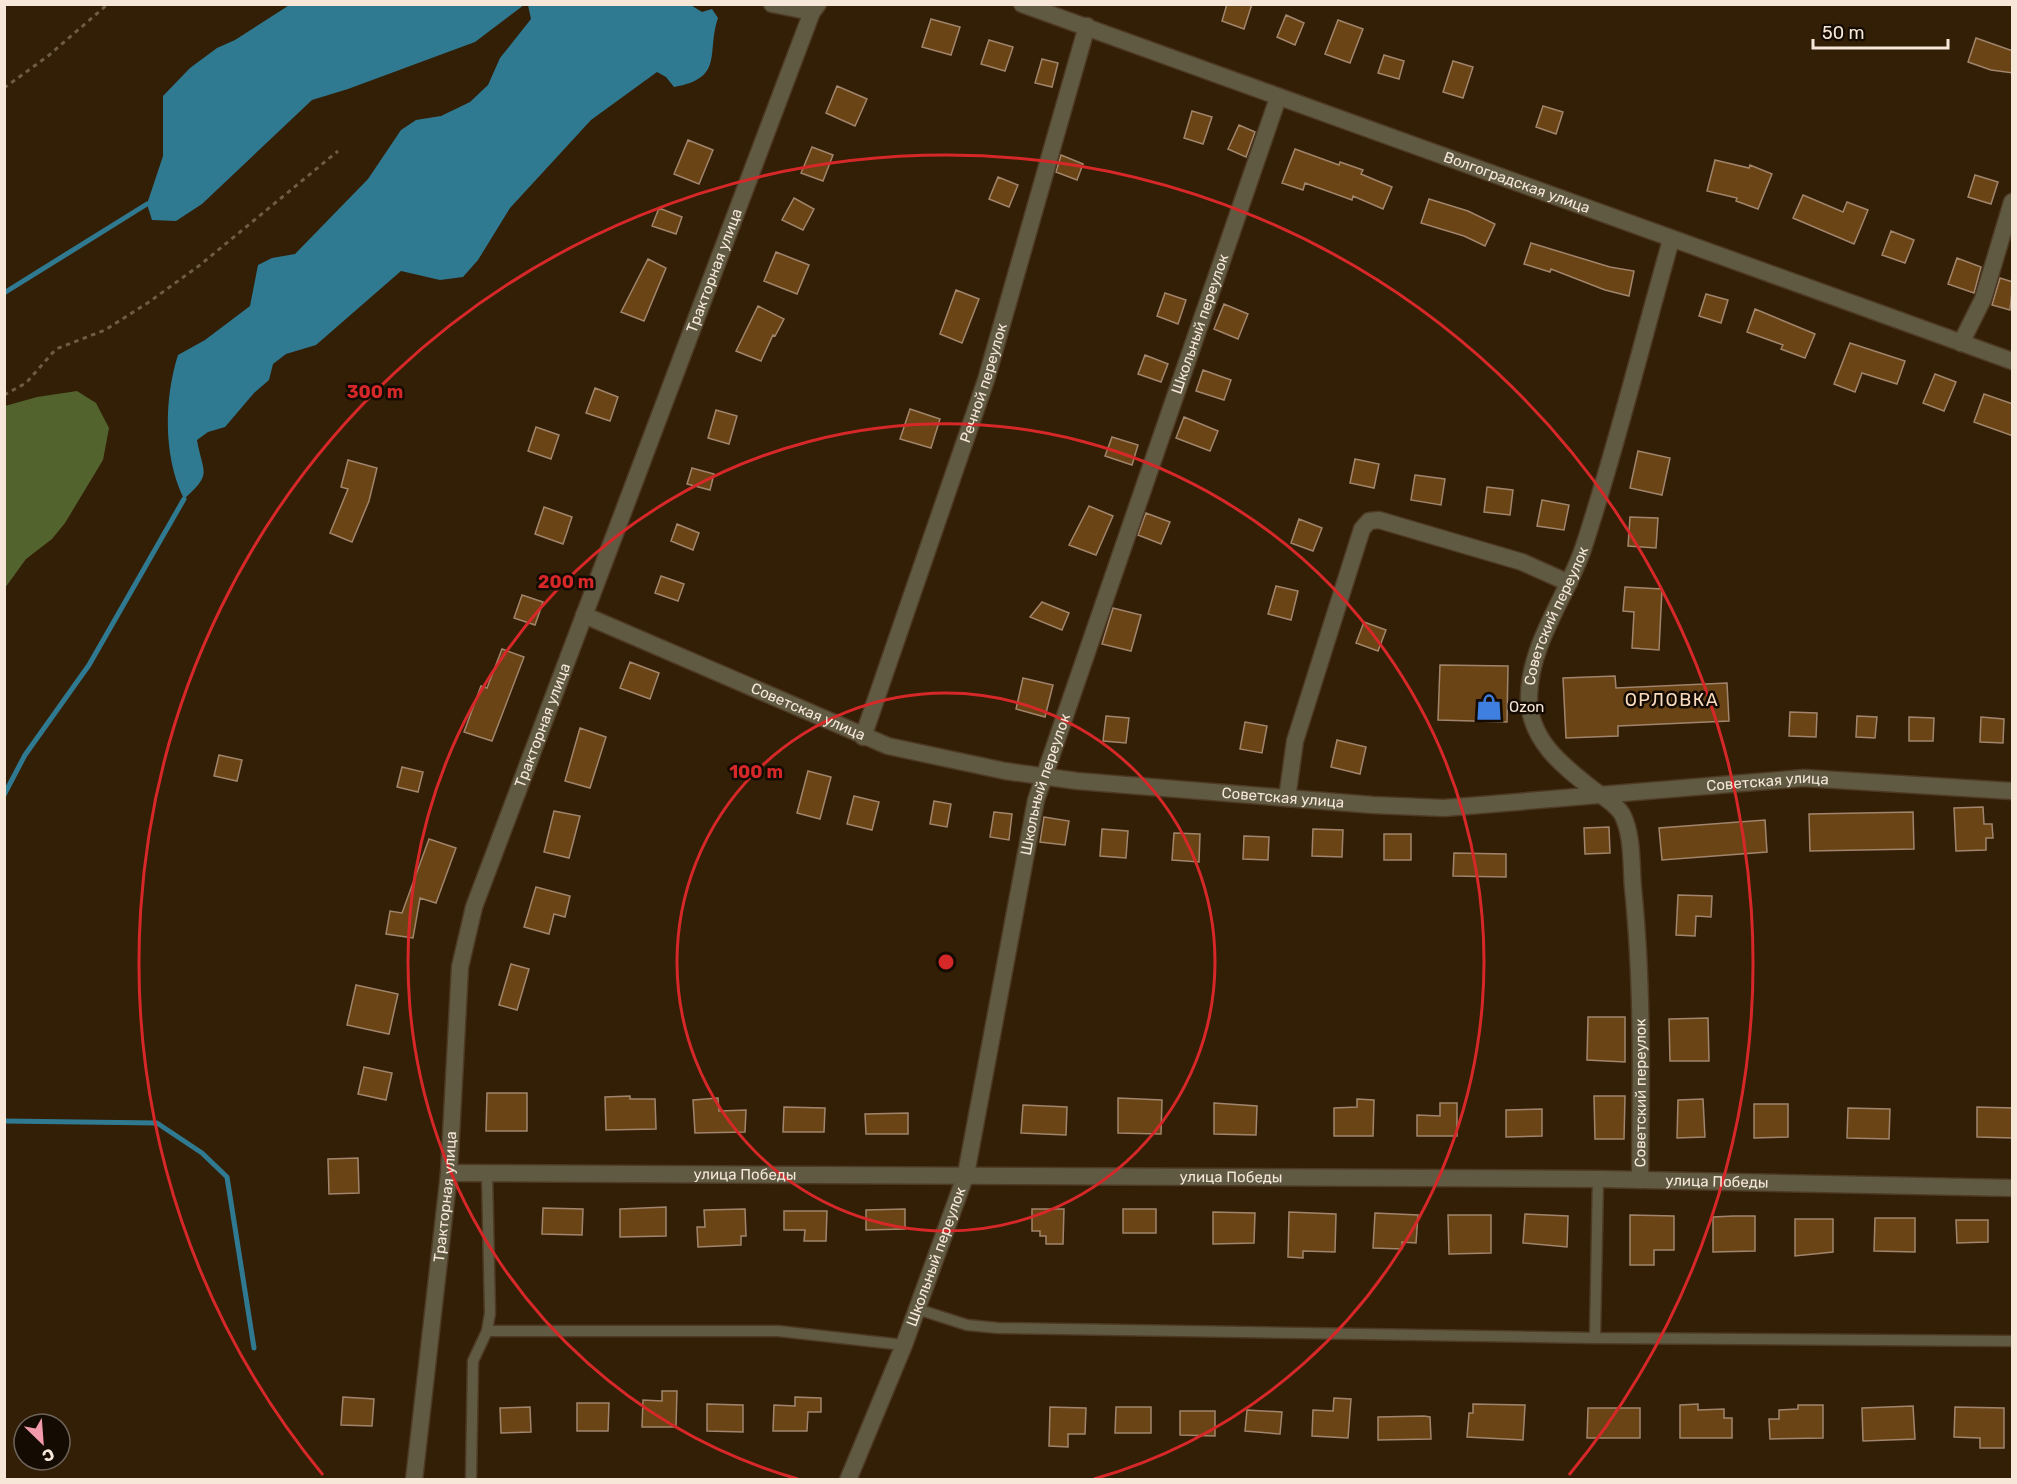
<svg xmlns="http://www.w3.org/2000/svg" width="2017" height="1484" font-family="Rubik,sans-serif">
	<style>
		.forest { fill: #52632e }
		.water { fill: #307a91 }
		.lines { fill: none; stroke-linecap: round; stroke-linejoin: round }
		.stream { stroke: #307a91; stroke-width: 5 }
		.building { fill: #6b4416; stroke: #a0856c; stroke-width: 1.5 }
		.service-casing { stroke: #4e3a24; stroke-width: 13 }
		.minor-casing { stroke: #4e3a24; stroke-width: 19 }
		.path { stroke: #6f5c47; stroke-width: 3; stroke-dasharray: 4.5 4.5; stroke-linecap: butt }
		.service { stroke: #615a43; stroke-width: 10 }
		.minor { stroke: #615a43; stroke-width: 16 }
		.ring { fill: none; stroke: #d62828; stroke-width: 3 }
		.labels { text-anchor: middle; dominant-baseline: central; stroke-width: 5; stroke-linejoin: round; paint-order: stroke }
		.street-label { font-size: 15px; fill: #f6e7d9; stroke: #140b03 }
		.poi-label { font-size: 15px; fill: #f6e7d9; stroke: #140b03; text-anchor: start }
		.quarter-label { font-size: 18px; letter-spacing: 1.5px; fill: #f8dbbf; stroke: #140b03 }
		.centre { fill: #d62828; stroke: #140b03; stroke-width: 3 }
		.ring-label { font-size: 18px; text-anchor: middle; font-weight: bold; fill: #d62828; stroke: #140b03; stroke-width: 5; stroke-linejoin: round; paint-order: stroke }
	</style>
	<rect width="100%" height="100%" fill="#331e06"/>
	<!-- forest -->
	<path class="forest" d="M77,391L96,403L109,428L103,460L65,523L52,539L26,559L5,588V406L37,397Z"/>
	<!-- water -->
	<path class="water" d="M291,4L524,5L475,42L348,89L312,100L202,204L176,221L152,220L147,204L163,156V96L190,68L217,48L235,40Z
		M528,5L689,4L702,12L712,9L718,18C706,53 725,78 674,87L666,77L657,72L591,120L510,208L478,260L463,277L440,280L401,271L316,345L286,354L273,364L269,380L254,393L225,427L208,432L197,440C203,474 213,473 184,499C163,457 164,399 178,355L205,340L250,306L258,265L272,258L295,254L368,179L401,130L416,120L441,116L470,102L488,85L500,58L531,19Z"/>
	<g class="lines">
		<!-- stream -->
		<path class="stream" d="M4,293L147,204
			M4,795L25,755L89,665L184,499
			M4,1121L157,1123L202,1153L227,1177L254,1348"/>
	</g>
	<!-- building -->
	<path class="building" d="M1227,4H1252L1244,29L1222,21Z
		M1286,15L1304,23L1295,45L1277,37Z
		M931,19L960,27L951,55L922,47Z
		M1338,20L1363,29L1350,63L1325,54Z
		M1976,38L2013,51V73L1991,70L1968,62Z
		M989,40L1013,47L1005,71L981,64Z
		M1384,55L1404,61L1399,79L1378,73Z
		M1042,59L1058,63L1052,87L1035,83Z
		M1453,61L1473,67L1463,98L1443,92Z
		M837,86L867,99L855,126L826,113Z
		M1543,106L1563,112L1556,134L1536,127Z
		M1192,111L1212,117L1203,144L1184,138Z
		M1239,125L1255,132L1246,157L1228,149Z
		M688,140L713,150L699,184L674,174Z
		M812,147L833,155L823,181L801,173Z
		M1295,149L1339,165L1340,162L1363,170L1361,174L1392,187L1383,209L1353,196L1352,200L1305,183L1303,190L1282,183Z
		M1061,155L1083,164L1077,180L1056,172Z
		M1715,160L1749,168L1750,165L1772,174L1758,209L1736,201L1737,198L1707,191Z
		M1975,175L1998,182L1991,204L1968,197Z
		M998,177L1018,185L1009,207L989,199Z
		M1803,195L1843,212L1847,202L1868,210L1854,244L1793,218Z
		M794,198L814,209L803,230L782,220Z
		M1429,199L1468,211L1495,224L1485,246L1464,236L1421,223Z
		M659,208L682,217L676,234L652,226Z
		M1891,231L1914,240L1905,263L1882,255Z
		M1531,243L1610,267L1634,271L1629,296L1605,290L1551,269L1550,272L1524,264Z
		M776,252L809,265L797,294L764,281Z
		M1957,258L1981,267L1974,293L1948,284Z
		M648,259L666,268L644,321L621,312Z
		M2000,278L2013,282L2010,310L1992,305Z
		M956,290L979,299L962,343L940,334Z
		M1165,293L1186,300L1178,324L1157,316Z
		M1706,294L1728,300L1721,323L1699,316Z
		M1224,304L1248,314L1238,339L1214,329Z
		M758,306L784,319L775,336L773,335L761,361L736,351Z
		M1755,309L1815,334L1805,358L1781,349L1783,345L1747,332Z
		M1850,343L1905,361L1897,384L1862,373L1855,392L1834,384Z
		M1145,355L1168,364L1161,382L1138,374Z
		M1203,370L1231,380L1224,400L1196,391Z
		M1935,374L1956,382L1944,411L1923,403Z
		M595,388L618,397L610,421L586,413Z
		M1984,394L2013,404V436L1974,422Z
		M910,409L940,419L931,448L900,439Z
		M716,410L737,416L729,444L708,438Z
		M1184,417L1218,431L1210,451L1176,438Z
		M536,427L559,435L551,459L528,451Z
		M1112,437L1138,445L1132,465L1105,456Z
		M1638,451L1670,458L1662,495L1630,488Z
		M1355,459L1379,464L1374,488L1350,483Z
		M348,460L377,468L369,501L352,542L330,533L348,489L341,487Z
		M692,468L714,474L710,490L687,484Z
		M1415,475L1445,479L1441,505L1411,500Z
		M1487,487L1513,490L1510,515L1484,512Z
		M1542,500L1569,505L1564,530L1537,526Z
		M1089,506L1113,516L1096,555L1069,545Z
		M544,507L572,517L563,544L535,534Z
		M1146,513L1170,522L1161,544L1138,535Z
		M1630,517L1658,518L1656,548L1628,546Z
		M1299,519L1322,528L1313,551L1291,543Z
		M677,524L699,533L693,550L671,541Z
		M661,576L684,584L678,601L655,593Z
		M1276,586L1298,591L1291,620L1268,614Z
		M1625,587L1662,589L1659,650L1632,648L1634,612L1623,611Z
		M522,595L543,602L535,625L514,618Z
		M1042,602L1069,613L1062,630L1030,617Z
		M1113,608L1141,615L1131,651L1102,644Z
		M1364,622L1386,630L1378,651L1356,643Z
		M502,649L524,657L492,741L464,732L481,686L487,688Z
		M630,662L659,673L650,699L620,688Z
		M1440,665L1508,666L1507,722L1438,720Z
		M1615,676L1616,688L1727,683L1729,721L1618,726V736L1566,738L1563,678Z
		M1023,678L1053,685L1045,717L1016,709Z
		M1790,712L1817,713L1816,737L1789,736Z
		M1106,716L1129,718L1126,743L1103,741Z
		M1857,716L1877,717L1875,738L1856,737Z
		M1909,717L1934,718L1933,741H1909Z
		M1981,717L2004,719L2003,743L1980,742Z
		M1245,722L1267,726L1262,753L1240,749Z
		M580,728L606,737L590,788L565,781Z
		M1337,740L1366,747L1360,774L1331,767Z
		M219,755L242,760L237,781L214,776Z
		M402,767L423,772L418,792L397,787Z
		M808,771L831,777L820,819L797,813Z
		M854,796L879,802L872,830L847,824Z
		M934,801L951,804L947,827L930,824Z
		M1983,807L1984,824H1992L1993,838H1986V850L1956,851L1954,808Z
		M554,811L580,816L569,858L544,852Z
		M994,812L1012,814L1009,840L990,837Z
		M1913,812L1914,849L1810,851L1809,814Z
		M1044,817L1069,821L1065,845L1040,842Z
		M1765,820L1767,852L1662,860L1659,828Z
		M1609,827L1610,853L1585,854L1584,828Z
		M1102,829L1128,831L1126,858L1100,856Z
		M1313,829L1343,830L1342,857L1312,856Z
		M1174,833L1200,834L1199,862L1172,860Z
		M1384,834H1411V860H1384Z
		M1244,836L1269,837L1268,860L1243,859Z
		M429,839L456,848L436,903L420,898L413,938L386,934L390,911L402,913Z
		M1454,853L1506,854V877L1453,876Z
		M536,887L570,896L565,917L554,914L549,934L524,927Z
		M1678,895L1712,896L1711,917L1696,916L1695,936L1676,935Z
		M511,964L529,969L517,1010L499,1005Z
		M356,985L398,994L389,1034L347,1025Z
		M1588,1017H1625V1062L1587,1060Z
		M1708,1018L1709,1061H1670L1669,1019Z
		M364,1067L392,1073L386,1100L358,1094Z
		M487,1093H527V1131H486Z
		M630,1096V1099H655L656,1129L606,1130L605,1097Z
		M1594,1096H1625L1624,1139H1595Z
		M718,1098L719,1111L746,1110L745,1132L695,1133L693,1100Z
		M1118,1098L1162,1100L1161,1134L1118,1133Z
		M1357,1099L1374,1100L1373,1136H1334V1108L1357,1107Z
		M1703,1099L1705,1137L1677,1138L1678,1100Z
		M1214,1103L1257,1106L1256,1135L1214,1134Z
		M1440,1103H1457V1136H1417V1115L1440,1116Z
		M1754,1104H1788V1137L1754,1138Z
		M1023,1105L1067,1107L1066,1135L1021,1133Z
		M784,1107L825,1108L824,1132H783Z
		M1977,1107L2013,1108V1138L1977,1137Z
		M1848,1108L1890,1109L1889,1139L1847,1138Z
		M1542,1109V1136L1506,1137V1110Z
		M908,1113V1134H866L865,1114Z
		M358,1158L359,1193L329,1194L328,1159Z
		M666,1207V1236L620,1237V1209Z
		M543,1208L583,1209L582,1235L542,1234Z
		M745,1209L746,1236H741V1245L698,1247L697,1227H705L704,1210Z
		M905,1209V1229L866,1230V1210Z
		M1032,1209H1064L1063,1244H1046V1236H1040V1231H1032Z
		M1123,1209H1156V1233H1123Z
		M784,1211H827L826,1241H804L805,1230H784Z
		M1213,1212L1255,1213L1254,1243L1213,1244Z
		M1289,1212L1336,1214L1335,1252L1303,1251V1258L1288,1257Z
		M1375,1213L1418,1215L1416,1243L1402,1242V1249L1373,1248Z
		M1525,1214L1568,1216L1567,1247L1523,1243Z
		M1448,1215H1491V1253L1449,1254Z
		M1630,1215L1674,1216V1250H1654V1265H1630Z
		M1733,1216H1755V1251L1713,1252V1217Z
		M1875,1218H1915V1252L1874,1251Z
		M1795,1219H1833V1252L1795,1256Z
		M1956,1220H1988V1242L1957,1243Z
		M662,1391H677L676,1427H642L643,1400L662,1401Z
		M343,1397L374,1399L372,1426L341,1425Z
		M795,1397L821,1398V1412H808L807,1431H773L774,1405L795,1406Z
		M1334,1398L1351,1399L1348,1438L1312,1436L1313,1410L1333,1411Z
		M577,1403H609L608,1431H577Z
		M707,1404L743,1405V1432L707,1431Z
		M1473,1404L1525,1405L1523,1440L1467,1437L1469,1413H1473Z
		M1698,1404V1410L1724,1409V1418H1732V1438H1680V1405Z
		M1798,1405H1823V1438L1770,1439L1769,1419H1779V1410L1798,1409Z
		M1913,1406L1915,1439L1863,1441L1862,1408Z
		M530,1407L531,1432L501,1433L500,1408Z
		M1050,1407L1086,1408L1085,1434H1068V1447L1049,1446Z
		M1116,1407H1151V1433H1115Z
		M1955,1407L2004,1408V1448H1980V1438L1954,1437Z
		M1588,1408H1640V1438H1587Z
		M1247,1410L1282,1412L1280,1434L1245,1431Z
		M1180,1411H1215V1436L1180,1435Z
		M1424,1416L1430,1417L1431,1439L1378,1440V1417Z"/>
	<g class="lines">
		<defs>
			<path id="service" d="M917,1309L967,1325L998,1328L1595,1338L2012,1341
				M487,1331H778L904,1345
				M1595,1338L1598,1179
				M471,1480L473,1361L487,1331L490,1313L487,1173"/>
			<g id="minor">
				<path d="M772,4L812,12"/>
				<path id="s1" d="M1022,4L2012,361"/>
				<path d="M1961,343L1983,299L2012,202"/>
				<path id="s2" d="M584,615L888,746L1005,771L1077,781L1373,805L1444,808L1804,778L2012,791"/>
				<path id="s3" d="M863,737L986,380L1087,26"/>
				<path d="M1287,798L1295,741L1362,529L1369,521L1379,520L1522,562L1569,583"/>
				<path id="s4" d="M449,1173L1598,1179L2012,1188"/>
				<path id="s5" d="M1640,1180C1641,1082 1643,985 1633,888C1631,865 1633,835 1622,814C1616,804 1604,797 1595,791C1564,767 1528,740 1529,696C1530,642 1568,595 1584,546C1617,445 1642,342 1671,240"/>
				<path id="s6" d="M414,1480L449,1173L460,967L474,907L812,12L818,4"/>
				<path id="s7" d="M848,1480L904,1345L966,1174L1036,800L1278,98"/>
			</g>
		</defs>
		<!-- service casing -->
		<use href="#service" class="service-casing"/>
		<!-- minor casing -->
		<use href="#minor" class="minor-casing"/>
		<!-- path -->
		<path class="path" d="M4,88L48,56L108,4
			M4,395L26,383L56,349L105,330L149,302L200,265L338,151"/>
		<!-- service -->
		<use href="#service" class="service"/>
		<!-- minor -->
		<use href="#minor" class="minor"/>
	</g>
	<!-- distance rings -->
	<g class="ring">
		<circle cx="946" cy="962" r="269"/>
		<path d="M798 1479A538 538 0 1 1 1094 1479"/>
		<path d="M323 1475A807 807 0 1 1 1569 1475"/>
	</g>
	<!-- icons -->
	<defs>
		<symbol id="shop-bare" viewBox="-9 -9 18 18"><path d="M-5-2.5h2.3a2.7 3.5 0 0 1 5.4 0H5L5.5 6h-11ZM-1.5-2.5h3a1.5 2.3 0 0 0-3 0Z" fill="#3f7fe0" stroke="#140b03" stroke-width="2.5" paint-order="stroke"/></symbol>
	</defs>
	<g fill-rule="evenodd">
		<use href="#shop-bare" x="1470" y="688" width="38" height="38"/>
	</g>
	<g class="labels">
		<!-- street labels -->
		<g class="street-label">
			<text stroke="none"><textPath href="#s1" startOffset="526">Волгоградская улица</textPath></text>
			<text stroke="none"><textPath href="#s6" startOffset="1257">Тракторная улица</textPath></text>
			<text stroke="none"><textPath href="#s7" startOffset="1212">Школьный переулок</textPath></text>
			<text stroke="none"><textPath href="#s3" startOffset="374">Речной переулок</textPath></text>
			<text stroke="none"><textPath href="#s5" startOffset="609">Советский переулок</textPath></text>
			<text stroke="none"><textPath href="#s2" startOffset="244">Советская улица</textPath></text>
			<text stroke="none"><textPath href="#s6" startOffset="771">Тракторная улица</textPath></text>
			<text stroke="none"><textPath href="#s2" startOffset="1216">Советская улица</textPath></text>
			<text stroke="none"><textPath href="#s7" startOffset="726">Школьный переулок</textPath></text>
			<text stroke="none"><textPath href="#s2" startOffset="730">Советская улица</textPath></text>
			<text stroke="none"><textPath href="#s5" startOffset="87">Советский переулок</textPath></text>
			<text stroke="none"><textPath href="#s4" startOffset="296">улица Победы</textPath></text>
			<text stroke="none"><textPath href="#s4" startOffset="782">улица Победы</textPath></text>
			<text stroke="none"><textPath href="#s4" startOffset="1268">улица Победы</textPath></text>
			<text stroke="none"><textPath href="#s6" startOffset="285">Тракторная улица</textPath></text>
			<text stroke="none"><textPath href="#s7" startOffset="240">Школьный переулок</textPath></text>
		</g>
		<!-- poi labels -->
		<g class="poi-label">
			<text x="1509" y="707">Ozon</text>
		</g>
		<!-- quarter labels -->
		<g class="quarter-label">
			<text x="1672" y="700">ОРЛОВКА</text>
		</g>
	</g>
	<circle cx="946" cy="962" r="9" class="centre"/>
	<g class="ring-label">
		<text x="375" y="398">300 m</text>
		<text x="566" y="588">200 m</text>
		<text x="756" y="778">100 m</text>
	</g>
	<!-- border -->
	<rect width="2017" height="1484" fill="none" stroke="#f6e7d9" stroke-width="12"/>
	<!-- north arrow -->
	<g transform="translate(42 1442) rotate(155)"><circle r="28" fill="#140b03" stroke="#6e6359" stroke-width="1.5"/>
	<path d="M0-4.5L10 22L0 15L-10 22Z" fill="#f39aac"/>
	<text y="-9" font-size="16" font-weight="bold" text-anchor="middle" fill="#f6e7d9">С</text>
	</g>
	<!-- scale -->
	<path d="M1813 39v9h135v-9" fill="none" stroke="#f6e7d9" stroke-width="3"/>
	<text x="1822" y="39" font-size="18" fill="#f6e7d9" stroke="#140b03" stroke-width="4.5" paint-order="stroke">50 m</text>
</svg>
